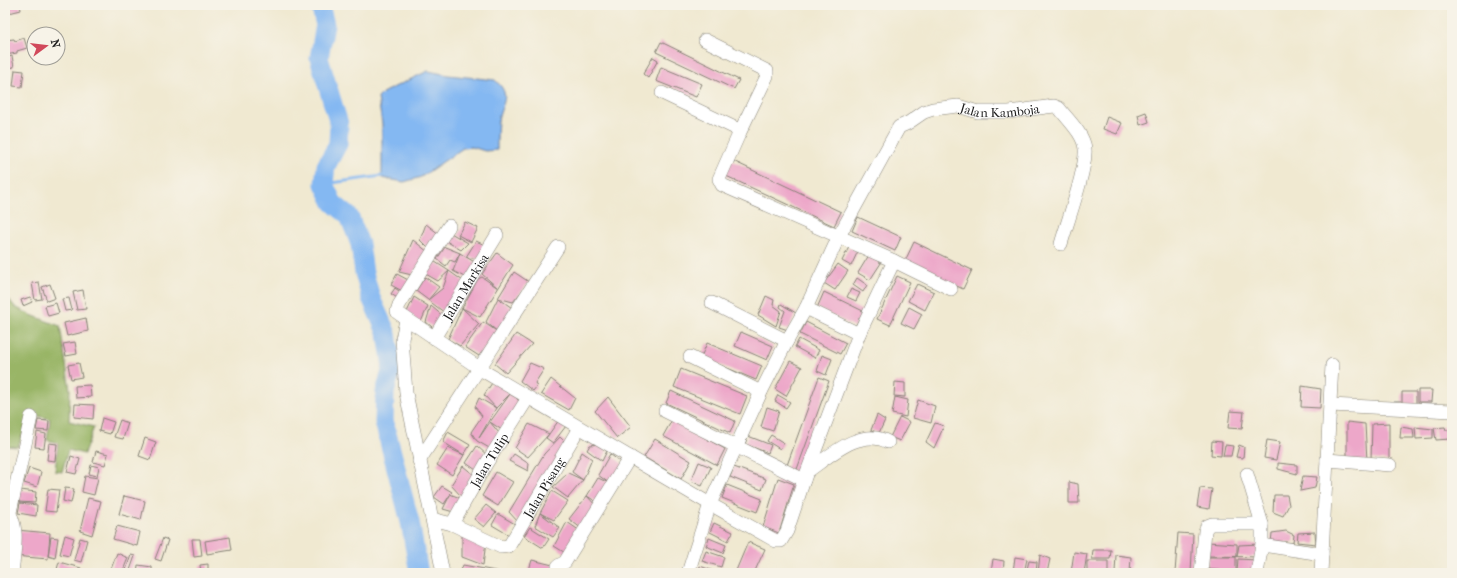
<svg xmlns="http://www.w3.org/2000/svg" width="1457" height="578" font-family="'IM FELL French Canon',serif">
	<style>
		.forest { fill: #99b566; stroke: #5a6841 }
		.water { fill: #84b8f2; stroke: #506a87 }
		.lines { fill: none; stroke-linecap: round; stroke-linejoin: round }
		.stream { stroke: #84b8f2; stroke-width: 3 }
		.river { stroke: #84b8f2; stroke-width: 19 }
		.building { fill: #eda7c9 }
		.minor-casing { stroke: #868276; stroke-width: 14 }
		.minor { stroke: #fff; stroke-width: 13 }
		.labels { text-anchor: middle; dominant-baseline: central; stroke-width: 3.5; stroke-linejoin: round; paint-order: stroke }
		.street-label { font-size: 13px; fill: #1c1c1c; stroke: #f7f3e8 }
	</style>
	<rect width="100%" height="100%" fill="#f7f3e8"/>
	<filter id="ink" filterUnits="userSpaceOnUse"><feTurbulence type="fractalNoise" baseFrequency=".025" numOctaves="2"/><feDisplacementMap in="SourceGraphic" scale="8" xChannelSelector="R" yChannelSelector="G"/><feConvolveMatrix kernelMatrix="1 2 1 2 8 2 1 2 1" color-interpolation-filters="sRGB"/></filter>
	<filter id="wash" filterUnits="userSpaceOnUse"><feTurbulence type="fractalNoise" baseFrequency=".012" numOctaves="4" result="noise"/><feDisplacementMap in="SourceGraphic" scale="16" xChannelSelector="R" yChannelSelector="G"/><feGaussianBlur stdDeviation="0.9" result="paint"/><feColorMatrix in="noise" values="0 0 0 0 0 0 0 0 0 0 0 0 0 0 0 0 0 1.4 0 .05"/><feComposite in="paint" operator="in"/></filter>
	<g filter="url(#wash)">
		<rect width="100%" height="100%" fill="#f0e9d1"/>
		<!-- forest -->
		<path class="forest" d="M5,294L15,307L31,315L60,326L70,390L69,421L94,427L84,454L68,450L62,472L55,471L58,443L47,440L50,419L30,414L18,447L5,446Z"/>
		<!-- water -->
		<path class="water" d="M428,71L448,75L495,80C513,96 501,103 498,121C497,130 497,140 497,150L485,151L472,147L463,148L421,177L404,182L382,178V124L378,98L384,92Z"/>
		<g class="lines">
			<!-- stream -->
			<path class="stream" d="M324,184L382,176"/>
			<!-- river -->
			<path class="river" d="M320,5L325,25L319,58L339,124L338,144L326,166L324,184L333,203L349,216L360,244L364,273L371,298L387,334L392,367L385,392L384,422L410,522L419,573"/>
		</g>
		<g id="blocks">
			<!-- building -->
			<path class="building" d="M5,5H20L21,10L5,14Z
				M24,38L27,48L17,51V53L5,55V40L14,39L15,41Z
				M661,42L739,80L734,89L656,52Z
				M12,56L14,67L5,69V58Z
				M653,57L658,60L648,78L643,74Z
				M661,67L702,84L696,97L656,81Z
				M15,70L24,71L22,87L13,86Z
				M1146,112L1149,122L1140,125L1138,115Z
				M1107,117L1122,123L1117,134L1103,129Z
				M731,160L841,212L834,226L724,175Z
				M858,217L901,237L895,251L852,231Z
				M465,222L478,228L471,242L458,235Z
				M426,224L439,234L429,249L420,240Z
				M449,232L468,243L461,250L446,241Z
				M413,240L428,252L412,275L399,272Z
				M476,241L487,246L479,259L466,257L478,264L466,278L453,271L460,253L455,262L450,260L446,266L437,259L445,247L460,253L466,257Z
				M914,242L972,270L963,289L905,261Z
				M849,247L858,251L851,266L842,261Z
				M497,253L513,265L480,317L462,308L479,324L460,346L448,339L462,308L478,279L482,277L498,288L482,274Z
				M869,255L881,263L870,280L858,273Z
				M432,260L449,271L438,281L424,273Z
				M838,264L848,271L835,290L824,283Z
				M449,271L466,283L445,313L428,300L443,288Z
				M514,272L529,282L513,302L498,298Z
				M397,274L410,281L404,292L391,285Z
				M897,276L910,282L890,325L877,319Z
				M425,277L439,287L428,300L416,291Z
				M857,278L867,285L863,292L853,285Z
				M39,282L42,299L35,300L32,283Z
				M50,284L55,298L47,301L42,287Z
				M917,284L934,292L925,310L908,301Z
				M395,288L403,294L399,299L391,294Z
				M851,289L860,293L856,301L847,297Z
				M83,290L86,309L77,310L73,292Z
				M824,292L863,311L855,327L817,308Z
				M766,296L774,300L773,305L781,311L776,326L758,315Z
				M30,297L32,302L23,306L21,300Z
				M414,297L428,306L420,324L407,312Z
				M69,298L72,310L65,311L62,299Z
				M498,298L515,310L498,332L479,356L465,347L483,322L498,332L486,322Z
				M56,303L59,313L48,316L45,306Z
				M781,304L796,313L788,330L779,327L785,311L780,307Z
				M431,306L444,317L437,331L426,322Z
				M909,307L922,314L914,329L901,323Z
				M86,318L88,331L67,336L64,323Z
				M806,322L846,343L840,354L800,334Z
				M741,332L773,346L767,360L735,346Z
				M516,334L532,344L506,373L495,364Z
				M799,339L819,350L815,358L795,347Z
				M75,342L77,354L66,356L63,344Z
				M707,343L762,366L756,380L701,357Z
				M822,355L832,359L826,375L817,371Z
				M790,361L802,367L786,396L775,389Z
				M79,363L82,377L71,379L68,365Z
				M530,363L544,369L535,383L537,386L533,391L520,381Z
				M681,369L747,396L740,414L674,387Z
				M819,377L829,381L796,472L786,468Z
				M551,379L575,398L569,410L541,394Z
				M494,380L512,391L520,403L502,430L490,422L499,433L491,449L477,441L471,432L482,416L475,407L479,398L496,408L479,438L490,422L510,394L496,408L484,395Z
				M895,382L905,383V397L894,396Z
				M90,385L91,397L76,398L75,386Z
				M1302,386L1321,389L1320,408L1301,407Z
				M1418,390H1432L1431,402H1418Z
				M671,391L735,421L730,433L666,403Z
				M1402,392H1416V406L1402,403Z
				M778,395L790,402L786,408L775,401Z
				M608,397L631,427L617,438L595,411Z
				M895,397L908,400L906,417L892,414Z
				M918,400L935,406L931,423L913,418Z
				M75,404L94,405L93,419L74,417Z
				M767,407L779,411L773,431L761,427Z
				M1230,411L1244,412L1242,429L1228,428Z
				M877,415L885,420L879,433L871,430Z
				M900,417L910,422L900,441L890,437Z
				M102,418L114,422L110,434L99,431Z
				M38,420L49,421L48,431L36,430Z
				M120,420L128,423L123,439L114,437Z
				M559,420L566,426L553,443L546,438L549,434L528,457L515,448L529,424L549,434Z
				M672,420L725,449L717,465L663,436Z
				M1347,422L1365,424L1367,461H1347Z
				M935,423L944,426L934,448L926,442Z
				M1389,423V461L1371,459L1372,424Z
				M1401,427L1413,429L1414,438H1400Z
				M1415,427L1433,429V438L1416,439Z
				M1445,427L1446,430H1450V439L1436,440L1434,428Z
				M37,432L46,434L44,448L35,447Z
				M448,432L470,445L464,455L443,442Z
				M771,435L784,443L780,449L767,441Z
				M748,436L771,445L768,453L745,444Z
				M560,437L567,444L518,522L509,512L544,454Z
				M145,438L156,442L150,460L139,456Z
				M655,439L691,461L681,479L644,457Z
				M1267,440L1280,442L1276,460L1264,458Z
				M1212,441L1222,442L1221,456L1211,455Z
				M49,443L57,444L55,461L47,460Z
				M601,444L607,451L602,461L587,450L590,445Z
				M1225,445L1233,446L1231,456H1223Z
				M1239,445L1244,447L1243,458L1236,457Z
				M477,446L488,456L476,470L466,463Z
				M448,448L464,455L452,475L437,465Z
				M96,451L108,454L105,465L93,462Z
				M582,452L592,459L583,480L572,472Z
				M514,454L529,464L528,471L509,461Z
				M610,454L624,465L600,504L587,496L598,478L609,483L598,475Z
				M71,456L80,459L76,474L67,472Z
				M699,462L711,467L702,486L691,481Z
				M1278,463L1297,465V474L1278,469Z
				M91,465L99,467L97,476L89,474Z
				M463,466L474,475L461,496L451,485Z
				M734,467L766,479L762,490L730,477Z
				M29,468L41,472L37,487L24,483Z
				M496,472L513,482L498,506L482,496Z
				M568,473L583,480L568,498L553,487Z
				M85,476L98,478L94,495L82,492Z
				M1303,476L1317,477L1315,488L1300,491Z
				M778,478L794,484L779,533L763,527Z
				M1069,482L1078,484L1079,503H1069Z
				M727,485L762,499L757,512L722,498Z
				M442,486L452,492L450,494L465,500L457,513L443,509L450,495L444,504L434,497Z
				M65,488L74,489L71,503L63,501Z
				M1200,488L1212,489L1209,509L1197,507Z
				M48,489L59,490L56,512L45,511Z
				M20,490L36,492L35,503L19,502Z
				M552,491L568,501L554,520L540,513L560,528L553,537L535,526L540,513Z
				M1274,495H1287L1289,505L1283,516L1273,512Z
				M124,496L145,501L141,520L119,514Z
				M587,496L597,507L582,529L569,519Z
				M88,498L101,501L92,535L80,531Z
				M20,503L37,505L36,516L18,513Z
				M486,505L496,513L484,527L474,519Z
				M498,514L515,524L509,535L492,525Z
				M567,522L583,533L567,554L554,546Z
				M714,523L733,532L728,541L710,532Z
				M117,526L140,532L137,546L113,539Z
				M530,527L549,539L543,548L524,536Z
				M16,530L50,533L48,559L14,556Z
				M1286,531L1294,535L1293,543H1271L1272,533Z
				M1315,532L1316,544L1297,542L1298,533Z
				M1178,533L1193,534L1191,573H1175Z
				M65,535L74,538L69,556L60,554Z
				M462,536L486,542L483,565L462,557Z
				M51,537L58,538L55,558L48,556Z
				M230,537L232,550L207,554L205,541Z
				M80,538L87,540L81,562L74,560Z
				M163,538L168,540L161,561L155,559Z
				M709,538L726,545L723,553L706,546Z
				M192,539H200L202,556L194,557Z
				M748,542L765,549L754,573H735Z
				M1208,542L1237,544V556L1239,545L1259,544L1258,557L1208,556Z
				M1093,550H1111L1110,559H1092Z
				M706,551L724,557L721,567L702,561Z
				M1074,552L1087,554L1084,573H1071Z
				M117,553L128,558L122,573L111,569Z
				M131,555L135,556L129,573H125Z
				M1040,555L1050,559L1047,573H1038Z
				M1116,555L1131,557L1130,573L1115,572Z
				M1015,557L1027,559L1024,573L1013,572Z
				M1208,557H1236V572L1207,569Z
				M993,559L1004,561L1003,573H991Z
				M1238,559L1256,560L1257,572H1237Z
				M532,560L557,566L555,573H528Z
				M1029,561L1037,562L1036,573H1026Z
				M1087,561H1108V573H1087Z
				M59,562L81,568L80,573H56Z
				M208,564V573H201L200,565Z
				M138,565L152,567V573H137Z
				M463,565L501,572V573H460Z
				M700,566L719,573H698Z"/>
		</g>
	</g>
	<g filter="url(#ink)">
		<use href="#blocks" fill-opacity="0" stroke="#868276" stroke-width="1"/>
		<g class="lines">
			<defs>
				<g id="minor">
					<path d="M705,40L767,71V76L739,134"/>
					<path d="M449,226L399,305L397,311L398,313L485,372L710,504L776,541H781L787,531L804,480L859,334L894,261L722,185L719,179L739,134L735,128L662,93"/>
					<path d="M894,261L951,289"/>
					<path d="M712,303L787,341"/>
					<path d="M806,308L859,334"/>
					<path d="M406,320L402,339L406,393L443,573"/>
					<path id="s1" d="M434,338L497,235"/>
					<path d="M690,357L761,392"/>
					<path d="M1330,405L1452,411"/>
					<path d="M665,411L804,480"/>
					<path d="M1327,460L1390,465"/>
					<path d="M419,461L558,247"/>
					<path d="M808,471C830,456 860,427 888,442"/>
					<path d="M1247,474L1262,524"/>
					<path d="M5,507C21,524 14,552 12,573"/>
					<path d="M10,512L31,417"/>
					<path id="s2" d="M432,519L452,524L501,547L509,546L579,428"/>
					<path id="s3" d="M452,524L486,464L528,398"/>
					<path d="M558,566L565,562L630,457"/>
					<path id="s4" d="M688,573L710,504L761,392L787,341L806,308L839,236L899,127L908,123L924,112L933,109L958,106L978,112H1009L1054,106L1059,108C1067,119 1084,134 1085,149C1087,168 1067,223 1061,244"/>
					<path d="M1201,573L1205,531L1207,526L1212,524H1262V545"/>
					<path d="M1257,573L1262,545L1322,554"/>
					<path d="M1321,573L1332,365"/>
				</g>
			</defs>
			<!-- minor casing -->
			<use href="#minor" class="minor-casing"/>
			<!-- minor -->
			<use href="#minor" class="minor"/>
		</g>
	</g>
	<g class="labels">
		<!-- street labels -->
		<g class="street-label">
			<text stroke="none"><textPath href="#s4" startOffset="601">Jalan Kamboja</textPath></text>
			<text stroke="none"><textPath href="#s1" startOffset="60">Jalan Markisa</textPath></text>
			<text stroke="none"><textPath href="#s3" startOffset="74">Jalan Tulip</textPath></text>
			<text stroke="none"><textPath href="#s2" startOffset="151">Jalan Pisang</textPath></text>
		</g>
	</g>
	<!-- margin -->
	<rect width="1457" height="578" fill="none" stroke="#f7f3e8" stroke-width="20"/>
	<!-- north arrow -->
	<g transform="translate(46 46) rotate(75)"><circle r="19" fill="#f7f3e8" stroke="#9f9d96"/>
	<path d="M0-3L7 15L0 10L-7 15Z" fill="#d1495b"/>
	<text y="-6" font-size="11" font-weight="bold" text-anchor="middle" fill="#1c1c1c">N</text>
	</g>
</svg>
